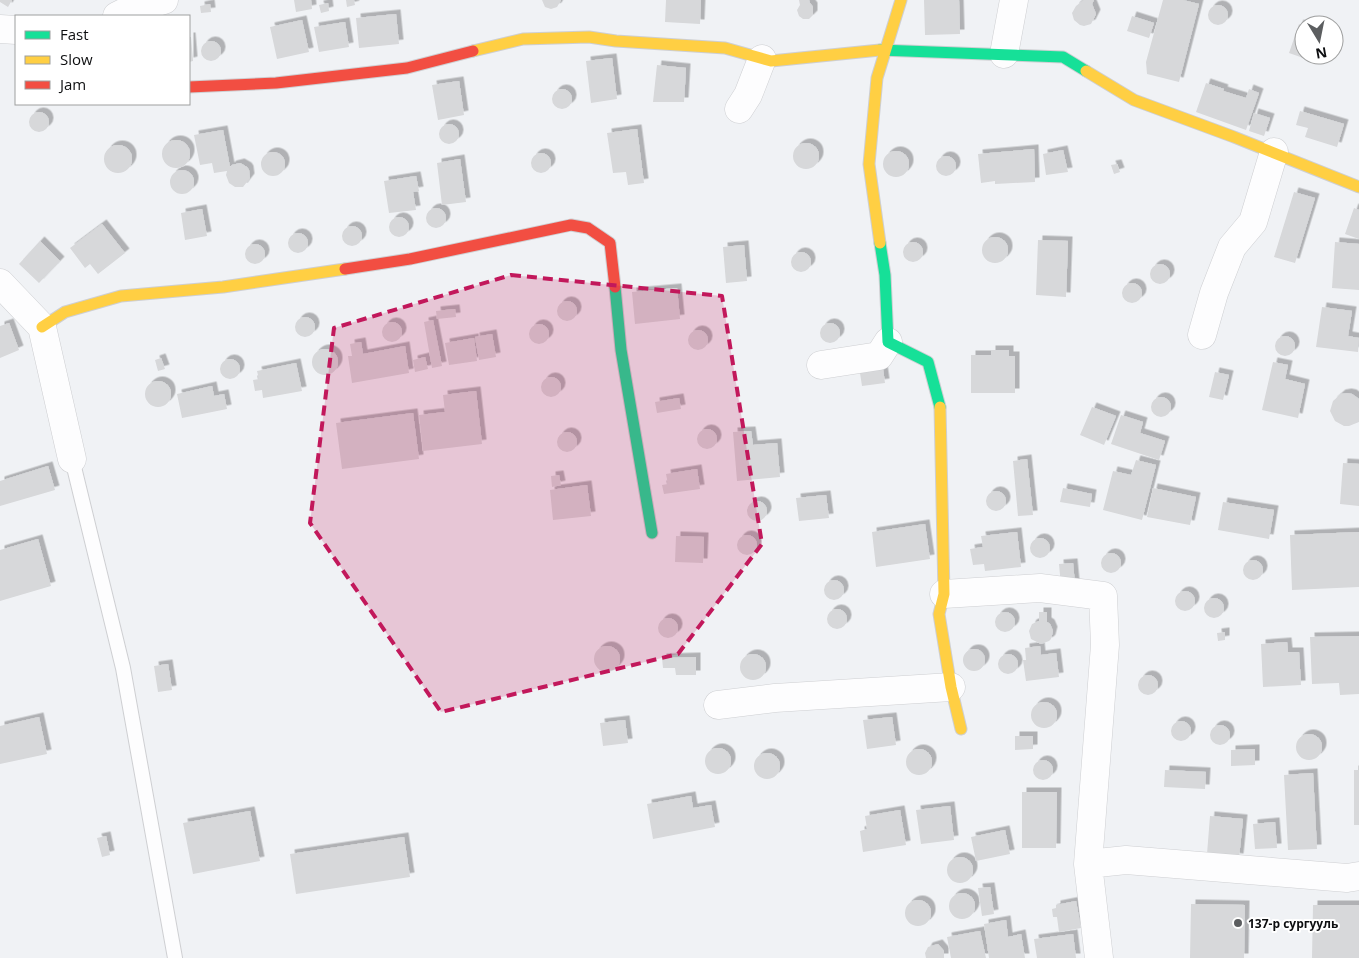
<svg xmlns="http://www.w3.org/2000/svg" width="1359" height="958" font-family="'Open Sans',sans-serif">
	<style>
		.building { fill: #d7d8da; filter: url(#shadow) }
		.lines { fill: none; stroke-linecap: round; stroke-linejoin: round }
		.lane-casing { stroke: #cecfd2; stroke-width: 16 }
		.street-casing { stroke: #cecfd2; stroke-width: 29 }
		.fast-casing { stroke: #cecfd2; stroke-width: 13 }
		.slow-casing { stroke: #cecfd2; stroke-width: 13 }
		.jam-casing { stroke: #cecfd2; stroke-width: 13 }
		.lane { stroke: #fdfdfe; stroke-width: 14 }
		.street { stroke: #fdfdfe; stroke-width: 28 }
		.fast { stroke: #16e098; stroke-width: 11 }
		.slow { stroke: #ffcf43; stroke-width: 11 }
		.jam { stroke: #f24e42; stroke-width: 11 }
		.marked { fill: #c2185b; fill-opacity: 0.2; stroke: #c2185b; stroke-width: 4; stroke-dasharray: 10 6; stroke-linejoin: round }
		.poi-dot { fill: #5c5e60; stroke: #fff; stroke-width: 2 }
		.labels { text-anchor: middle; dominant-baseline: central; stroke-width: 4; stroke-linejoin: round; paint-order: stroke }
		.poi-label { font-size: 12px; font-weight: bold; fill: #0d0e10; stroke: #fff; text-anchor: start }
	</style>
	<defs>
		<filter id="shadow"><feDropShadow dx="4.5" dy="-4.5" stdDeviation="0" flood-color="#0004"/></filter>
	</defs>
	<rect width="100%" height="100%" fill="#f0f2f5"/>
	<!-- building -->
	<path class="building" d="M0,0H12L8,7L0,2Z
		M294,0H311L312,9L296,12Z
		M346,0H354L355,5L347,7Z
		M542,0H561L557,7L551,9L545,7Z
		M666,0H701L700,24L665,22Z
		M799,0H809L810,3L813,7V15L809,19H803L799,16L797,10L800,5Z
		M924,0H959L960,34L925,35Z
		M1084,0H1094L1092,4L1096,14L1091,24L1084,26L1080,25L1074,20L1072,13L1076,6Z
		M1163,0H1183L1199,4L1179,82L1147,74L1146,62Z
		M328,3L329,11L321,13L319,5Z
		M210,4L211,12L201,13L200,6Z
		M1208 15a10 10 0 1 1 20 0a10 10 0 1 1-20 0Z
		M396,14L399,44L359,48L356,18Z
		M1132,16L1154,23L1149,38L1127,31Z
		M302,20L309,52L277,59L270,27Z
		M345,22L349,47L319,52L314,27Z
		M1299,24L1304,26V55H1311L1309,60L1289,53Z
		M189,37H191L193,61L189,62Z
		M201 51a10 10 0 1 1 20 0a10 10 0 1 1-20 0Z
		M612,58L617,99L591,103L586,61Z
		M657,65L686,68L684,102H653Z
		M459,81L464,115L438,120L432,85Z
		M1206,83L1224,89L1223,91L1246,98L1249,89L1259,93L1246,130L1196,112Z
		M552 99a10 10 0 1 1 20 0a10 10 0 1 1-20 0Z
		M1300,111L1344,124L1337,147L1305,137L1308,128L1296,125Z
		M29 122a10 10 0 1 1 20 0a10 10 0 1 1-20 0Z
		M1254,113L1270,118L1264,136L1249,131Z
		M439 134a10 10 0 1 1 20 0a10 10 0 1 1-20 0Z
		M637,129L644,183L628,185L626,172L613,173L607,133Z
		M223,130L230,167L232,165L240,163L247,167L249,170L250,178L243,187H235L229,183L226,175L227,171L214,173L212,163L200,165L194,135Z
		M162 154a14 14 0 1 1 28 0a14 14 0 1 1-28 0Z
		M793 156a13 13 0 1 1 26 0a13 13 0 1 1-26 0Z
		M104 159a14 14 0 1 1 28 0a14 14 0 1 1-28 0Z
		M1034,149L1035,182L995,184V181L981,183L978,154Z
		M1063,150L1068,172L1046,175L1043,154Z
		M883 164a13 13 0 1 1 26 0a13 13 0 1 1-26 0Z
		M261 164a12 12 0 1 1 24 0a12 12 0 1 1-24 0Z
		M531 163a10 10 0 1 1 20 0a10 10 0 1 1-20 0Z
		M936 166a10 10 0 1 1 20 0a10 10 0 1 1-20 0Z
		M460,159L466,202L442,205L437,163Z
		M1117,164L1120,172L1114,174L1111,165Z
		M170 182a12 12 0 1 1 24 0a12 12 0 1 1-24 0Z
		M416,176L419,191L413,192L416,210L389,213L384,181Z
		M1294,192L1315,198L1295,263L1274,257Z
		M1354,208L1359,210V239L1345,234Z
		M426 218a10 10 0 1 1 20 0a10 10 0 1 1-20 0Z
		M202,209L207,236L185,240L181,213Z
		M389 227a10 10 0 1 1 20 0a10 10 0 1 1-20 0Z
		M102,224L125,253L98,274L90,264L85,268L70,248Z
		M342 236a10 10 0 1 1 20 0a10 10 0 1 1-20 0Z
		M288 243a10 10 0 1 1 20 0a10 10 0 1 1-20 0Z
		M982 250a13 13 0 1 1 26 0a13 13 0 1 1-26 0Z
		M1038,240L1068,241L1066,297L1036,295Z
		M40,241L60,261L39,283L19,264Z
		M1335,242L1359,244V290L1332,288Z
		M903 252a10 10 0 1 1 20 0a10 10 0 1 1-20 0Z
		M245 254a10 10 0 1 1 20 0a10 10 0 1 1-20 0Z
		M744,245L747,281L726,283L723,247Z
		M791 262a10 10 0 1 1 20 0a10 10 0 1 1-20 0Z
		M1150 274a10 10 0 1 1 20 0a10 10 0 1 1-20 0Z
		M1122 293a10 10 0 1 1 20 0a10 10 0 1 1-20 0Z
		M677,288L680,319L635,324L632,292Z
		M557 311a10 10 0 1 1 20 0a10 10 0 1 1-20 0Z
		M1322,307L1352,311L1348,336L1359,338L1358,352L1316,347Z
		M455,309L456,317L437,319L436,311Z
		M295 327a10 10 0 1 1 20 0a10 10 0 1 1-20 0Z
		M433,320L442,366L432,368L424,322Z
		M382 332a10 10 0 1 1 20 0a10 10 0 1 1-20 0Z
		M9,323L19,350L0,358V326Z
		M820 333a10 10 0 1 1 20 0a10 10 0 1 1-20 0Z
		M529 334a10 10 0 1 1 20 0a10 10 0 1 1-20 0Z
		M688 340a10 10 0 1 1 20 0a10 10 0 1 1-20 0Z
		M492,334L496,357L479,360L475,337Z
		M1275 346a10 10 0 1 1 20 0a10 10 0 1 1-20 0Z
		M474,338L477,361L449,365L445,343Z
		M361,342L363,354L405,346L409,373L352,383L348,356H352L350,344Z
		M312 362a13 13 0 1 1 26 0a13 13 0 1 1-26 0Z
		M991,350H1009V356H1015V393H971V355H991Z
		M425,357L428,369L415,372L413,360Z
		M161,358L165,369L158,371L155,360Z
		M220 369a10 10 0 1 1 20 0a10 10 0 1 1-20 0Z
		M1273,362L1288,365L1285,379L1305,384L1298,418L1262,410Z
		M296,363L302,391L263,398L262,390L255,391L253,380L259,379L257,371Z
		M883,369L885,383L862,386L860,373Z
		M1215,372L1229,375L1223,400L1209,397Z
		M541 387a10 10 0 1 1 20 0a10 10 0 1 1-20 0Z
		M145 394a13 13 0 1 1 26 0a13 13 0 1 1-26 0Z
		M212,386L214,396L224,394L227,409L182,418L177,394Z
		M476,391L482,444L423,451L419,415L445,412L443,395Z
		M1347,393L1352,394L1359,399V422L1349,426H1344L1335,421L1330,411L1333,401L1341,394Z
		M1151 407a10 10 0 1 1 20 0a10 10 0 1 1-20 0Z
		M679,398L681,409L657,413L655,402Z
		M1092,407L1116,416L1104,445L1080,435Z
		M413,413L419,459L342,469L336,423Z
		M1121,415L1143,422L1140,433L1165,441L1159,460L1111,444Z
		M697 439a10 10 0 1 1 20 0a10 10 0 1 1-20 0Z
		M751,431L753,445L777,443L780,477L737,481L733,432Z
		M557 442a10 10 0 1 1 20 0a10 10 0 1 1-20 0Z
		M1027,459L1033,515L1018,516L1013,461Z
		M1136,460L1156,465L1142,520L1103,510L1113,471L1131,475Z
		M1343,463L1359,464V506L1340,504Z
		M48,466L55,490L0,506V481Z
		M697,469L700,489L664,494L662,485L668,484L666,474Z
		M559,475L561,485L552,487L551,476Z
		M587,485L591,516L553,520L550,490Z
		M1063,488L1092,494L1090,507L1060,502Z
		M1153,488L1196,497L1190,525L1147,517Z
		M986 501a10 10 0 1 1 20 0a10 10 0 1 1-20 0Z
		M826,495L829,518L799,521L796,498Z
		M747 511a10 10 0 1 1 20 0a10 10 0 1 1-20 0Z
		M1223,502L1274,510L1269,539L1218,530Z
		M925,524L930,559L876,567L872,532Z
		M1017,532L1021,567L985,571L984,564L973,565L970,549L983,547L981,536Z
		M1359,532V587L1292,590L1290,535Z
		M737 545a10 10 0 1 1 20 0a10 10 0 1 1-20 0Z
		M676,536L704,537L703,563L675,562Z
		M1030 548a10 10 0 1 1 20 0a10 10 0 1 1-20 0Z
		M38,539L51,586L0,601V550Z
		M1101 563a10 10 0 1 1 20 0a10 10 0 1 1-20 0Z
		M1243 570a10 10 0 1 1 20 0a10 10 0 1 1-20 0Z
		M1073,563L1075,584L1061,586L1059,564Z
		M824 590a10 10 0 1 1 20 0a10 10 0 1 1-20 0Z
		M1175 601a10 10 0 1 1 20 0a10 10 0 1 1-20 0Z
		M1204 608a10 10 0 1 1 20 0a10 10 0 1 1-20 0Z
		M827 619a10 10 0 1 1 20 0a10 10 0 1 1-20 0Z
		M995 622a10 10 0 1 1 20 0a10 10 0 1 1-20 0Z
		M1039,612H1047V622L1050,624L1053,631L1051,639L1049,641L1041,644L1031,639L1029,631L1032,624L1039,621Z
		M658 628a10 10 0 1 1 20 0a10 10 0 1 1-20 0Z
		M1225,632V640L1218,641L1217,633Z
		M1359,636V694L1340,695L1339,683L1312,684L1310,637Z
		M1287,642L1288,652H1299L1301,685L1263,687L1261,644Z
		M594 659a13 13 0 1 1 26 0a13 13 0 1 1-26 0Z
		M1040,646L1041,655L1056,653L1059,677L1026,681L1023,660H1026L1025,648Z
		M963 660a11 11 0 1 1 22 0a11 11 0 1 1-22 0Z
		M740 667a13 13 0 1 1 26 0a13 13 0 1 1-26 0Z
		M998 664a10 10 0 1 1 20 0a10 10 0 1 1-20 0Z
		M696,657V675H676L675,668H663L662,658Z
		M168,664L172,690L158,692L154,666Z
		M1138 685a10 10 0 1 1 20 0a10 10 0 1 1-20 0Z
		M1031 715a13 13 0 1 1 26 0a13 13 0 1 1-26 0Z
		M39,717L47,754L0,764V726Z
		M892,717L896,745L867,749L863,720Z
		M625,720L628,743L603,746L600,723Z
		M1171 731a10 10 0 1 1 20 0a10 10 0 1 1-20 0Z
		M1210 735a10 10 0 1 1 20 0a10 10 0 1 1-20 0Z
		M1296 747a13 13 0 1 1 26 0a13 13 0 1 1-26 0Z
		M1015,736H1033V749L1015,750Z
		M705 761a13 13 0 1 1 26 0a13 13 0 1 1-26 0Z
		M906 762a13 13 0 1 1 26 0a13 13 0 1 1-26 0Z
		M1255,749V765L1231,766V750Z
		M754 766a13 13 0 1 1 26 0a13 13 0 1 1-26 0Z
		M1033 770a10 10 0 1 1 20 0a10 10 0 1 1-20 0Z
		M1165,770L1206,772L1205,789L1164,787Z
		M1354,770H1359V825H1354Z
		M1313,773L1317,849L1288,850L1284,775Z
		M1022,792H1057L1056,848H1022Z
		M691,796L693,808L711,805L715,827L653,839L647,804Z
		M950,806L954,840L921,844L916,810Z
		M900,810L906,845L863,852L860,831L867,829L865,816Z
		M250,811L260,861L193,874L183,823Z
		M1210,816L1243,819L1239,858L1207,854Z
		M1275,822L1277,848L1255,849L1253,824Z
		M1005,830L1010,854L976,861L971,837Z
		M106,836L110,855L102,857L97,838Z
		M404,837L410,877L296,894L290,854Z
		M947 870a13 13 0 1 1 26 0a13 13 0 1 1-26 0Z
		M990,887L994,914L982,916L978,888Z
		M949 906a13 13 0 1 1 26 0a13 13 0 1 1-26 0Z
		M905 913a13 13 0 1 1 26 0a13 13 0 1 1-26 0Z
		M1076,901L1081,928L1059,932L1057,917H1053L1052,909L1056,908V905Z
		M1191,904L1245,905L1244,958H1190Z
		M1313,905H1359V958H1312Z
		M1006,920L1008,937L1021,934L1025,958H989L984,924Z
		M980,931L986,958H951L947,937Z
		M1073,934L1076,958H1037L1034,939Z
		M938,944L944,951V958H926L925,953L928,947Z"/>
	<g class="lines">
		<defs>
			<path id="lane" d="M72,459L123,668L175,958"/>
			<path id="street" d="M117,16L123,13L164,0
				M0,29L16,30
				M1004,54L1014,0
				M739,109L748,95L762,59
				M0,283L42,327L72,459
				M1202,335L1214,293L1232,247L1253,222L1274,152
				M821,365L879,356L888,342
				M944,594L1040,588L1103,596L1105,645L1088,864L1126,860L1347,878L1359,876
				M718,705L775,698L951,687
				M1088,864L1099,958"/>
			<path id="fast" d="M880,50L1063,57L1086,71
				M880,243L885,275L888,342L928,362L940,407
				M615,287L621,350L652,533"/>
			<path id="slow" d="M473,51L523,39L589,37L616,41L725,48L771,61L880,50
				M1086,71L1134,100L1234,137L1359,187
				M880,243L869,164L877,78L901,0
				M42,327L65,312L121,296L223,287L345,269
				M940,407L944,594L939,614L951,687L961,729"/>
			<path id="jam" d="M189,87L276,83L407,68L473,51
				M345,269L410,259L571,225L588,228L610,243L615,287"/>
		</defs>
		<!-- lane casing -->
		<use href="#lane" class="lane-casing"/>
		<!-- street casing -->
		<use href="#street" class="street-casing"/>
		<!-- fast casing -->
		<use href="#fast" class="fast-casing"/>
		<!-- slow casing -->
		<use href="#slow" class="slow-casing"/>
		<!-- jam casing -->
		<use href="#jam" class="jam-casing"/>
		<!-- lane -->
		<use href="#lane" class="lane"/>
		<!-- street -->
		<use href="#street" class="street"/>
		<!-- fast -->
		<use href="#fast" class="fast"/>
		<!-- slow -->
		<use href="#slow" class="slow"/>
		<!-- jam -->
		<use href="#jam" class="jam"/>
	</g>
	<!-- marked area -->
	<path class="marked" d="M511,275L722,296L762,544L678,654L441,712L310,523L334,328Z"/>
	<!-- markers -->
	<circle class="poi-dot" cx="1238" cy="923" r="5"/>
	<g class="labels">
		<!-- poi labels -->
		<g class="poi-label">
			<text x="1248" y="923">137-р сургууль</text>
		</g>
	</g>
	<!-- legend -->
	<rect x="15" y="15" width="175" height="90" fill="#ffffff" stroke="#9e9f9f"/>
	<rect x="25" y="31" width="25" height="8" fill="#16e098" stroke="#9e9f9f"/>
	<text x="60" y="40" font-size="15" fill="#0d0e10">Fast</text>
	<rect x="25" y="56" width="25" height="8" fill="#ffcf43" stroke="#9e9f9f"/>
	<text x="60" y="65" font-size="15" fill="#0d0e10">Slow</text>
	<rect x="25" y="81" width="25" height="8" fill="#f24e42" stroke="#9e9f9f"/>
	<text x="60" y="90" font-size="15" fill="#0d0e10">Jam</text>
	<!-- north arrow -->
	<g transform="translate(1319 40) rotate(170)"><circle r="24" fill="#ffffff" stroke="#9e9f9f"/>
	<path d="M0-4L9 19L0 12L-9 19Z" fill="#5c5e60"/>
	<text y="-8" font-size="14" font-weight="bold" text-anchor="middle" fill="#0d0e10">N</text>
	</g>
</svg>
